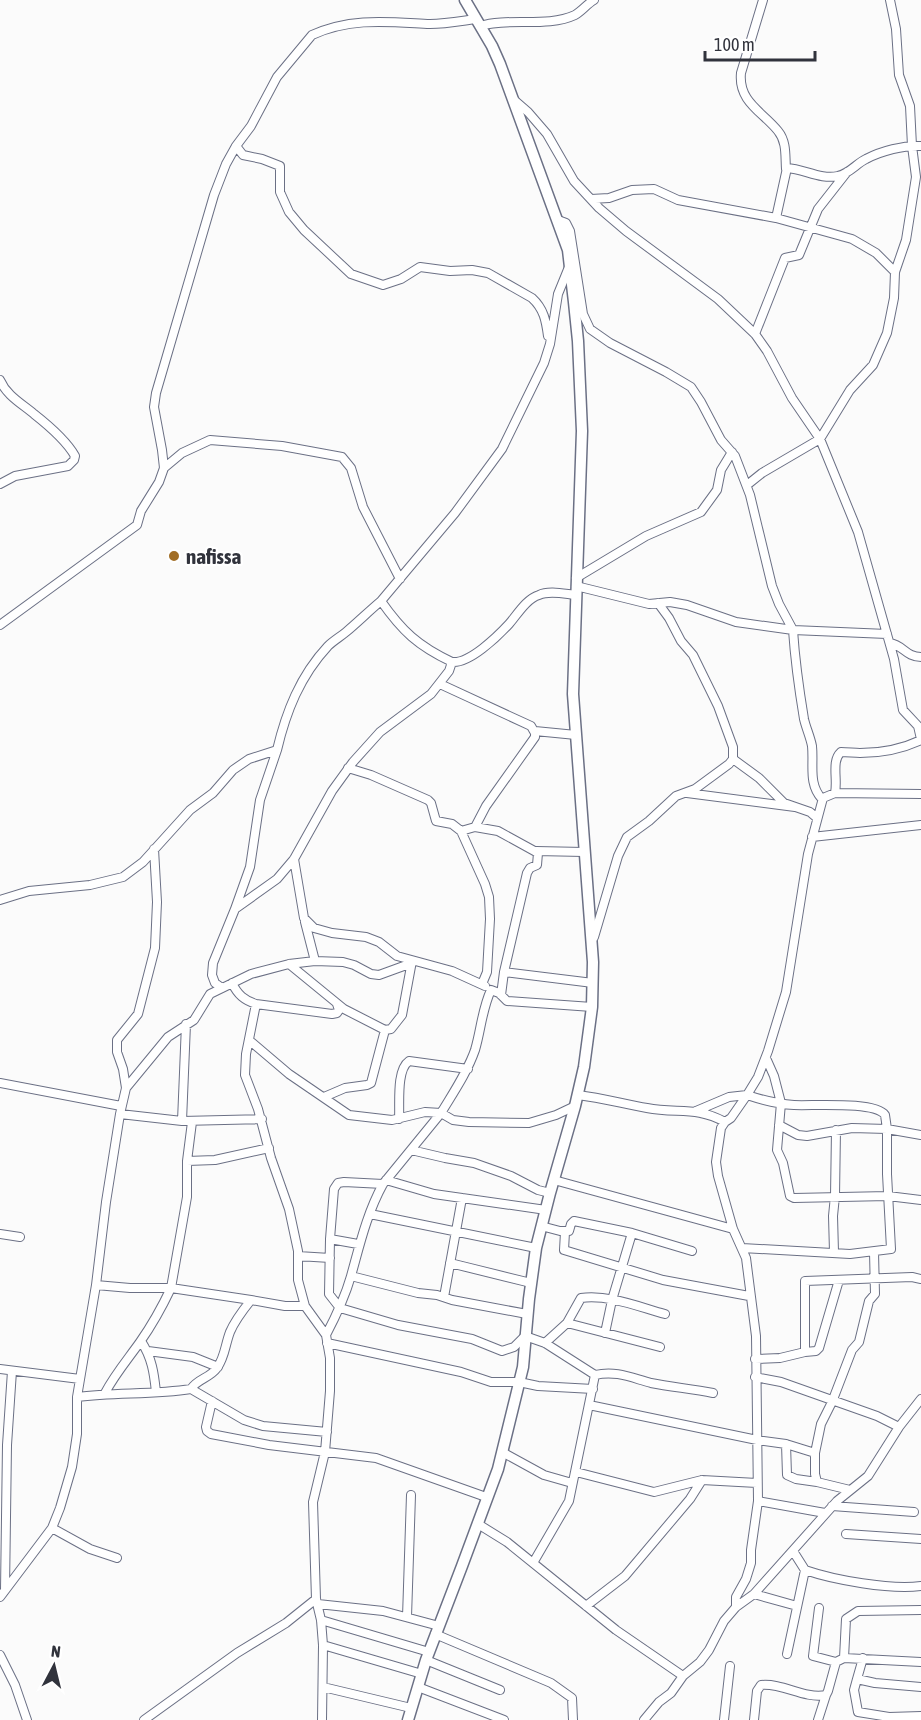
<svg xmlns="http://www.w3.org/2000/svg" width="921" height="1720" font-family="'Asap Condensed',sans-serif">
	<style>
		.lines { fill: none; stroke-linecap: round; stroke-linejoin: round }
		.street-casing { stroke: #6b7085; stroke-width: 10 }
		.secondary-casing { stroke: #6b7085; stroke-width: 13 }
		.street { stroke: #fff; stroke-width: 8 }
		.secondary { stroke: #fff; stroke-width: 10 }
		.poi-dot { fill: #a16d25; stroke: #fff; stroke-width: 2 }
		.labels { text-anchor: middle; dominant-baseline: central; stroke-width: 4.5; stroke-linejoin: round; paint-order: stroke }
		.poi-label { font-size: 21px; font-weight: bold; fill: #31333c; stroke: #fff; text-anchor: start }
	</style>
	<rect width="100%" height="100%" fill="#fbfbfb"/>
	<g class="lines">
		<defs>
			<path id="street" d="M763,0L741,73C738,102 763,112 778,131C787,142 785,156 786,169
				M480,26C509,17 547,28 575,15C582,11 587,4 594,0
				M513,99L528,112L547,134L574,181L599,208L626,231L718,299L755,334L767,351L792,398L820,439L858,532L894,659L903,710L918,726L921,739
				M236,146L243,155L262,159L280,166V192L289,212L304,230L351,274L383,285L401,279L420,267L450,271L472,270L488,273L532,298C544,309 546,321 548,336
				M591,199L609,198L632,190L654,189L678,200L776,218L787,168C804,169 821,180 838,176C849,174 857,163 866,159C881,151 904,145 921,146
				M776,218L852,239L876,253L895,272
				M558,220L566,223L570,231L583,314L590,329L610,343L666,372L691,387L701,402L721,440L735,456L750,495L772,586L779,604L793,630L887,634
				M755,334L785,258L799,255L818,209L847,172
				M0,380C7,396 21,403 34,414C48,425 66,440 75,456L74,460L68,466L15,476L0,484
				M164,468L182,453L210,440L282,446L342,457L351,468L363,507L400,579
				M747,485L762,473L820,439L850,390L873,365L887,333L894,298L895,272L906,240L916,177L912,146L910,106L899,75L896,29L890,0
				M576,578L646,536L701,512L717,490L721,470L732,452
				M576,586L649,604L670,602L687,605L736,622L793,630C795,660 799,689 804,719C806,728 810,736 812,746C814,765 808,784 822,799
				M0,625L137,525L141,511L159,482L164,468L162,450L154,407L156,393L214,195L226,164L236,146L251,126L277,77L312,35C351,17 389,22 430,24C445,24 461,21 476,19
				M890,643C903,645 906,657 921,657
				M452,662C469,664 497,637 509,624C517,615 526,599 539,595C549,590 565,594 576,595
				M440,684L531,726L535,733V737L486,806L475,827
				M535,731L576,735
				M277,750C286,712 300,676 328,646C333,641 340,637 346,632C358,622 369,611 381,601
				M733,759L759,778L784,803L810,812L817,818
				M348,768L371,775L428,800L431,803L436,821L452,824L461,831L485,884L489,897L490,919L487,972L482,984
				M687,793L795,807
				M835,793C838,779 831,761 841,752C848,752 854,753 860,753C882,753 902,749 921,740
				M461,831L475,827L498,831L538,853L537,865L530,868L527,873L504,972
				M812,837L921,825
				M536,851L584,852
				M294,859L304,918L314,928L332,933L366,937L379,942L397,956L452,971L485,986
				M0,900L29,891L90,885L123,877L143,862L190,810L213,793L233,770L249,759L277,750L260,800L250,867L235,909
				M305,922L315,961
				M594,937L618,856L627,837L649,821L676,796L695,789L729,764L733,759V747L718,706L693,655L681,641L669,618L658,603
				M289,964L344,1009L385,1030L391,1029L402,1015L412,961
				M232,983C238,995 244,1000 256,1004L332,1014L337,1013L339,1010L337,1004
				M222,988L215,983L212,975L213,963L235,909L277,879L294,859L332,791L353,762L380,732L431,694L449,671L452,662C418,646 402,631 381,601L455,513L502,449L544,363L550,344L558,294L569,267
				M501,995L504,972L593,983
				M256,1004L246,1054L245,1075L258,1109L271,1158L289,1209L298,1251V1280L305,1306L326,1335L330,1358V1391L325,1452L313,1502L316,1599L321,1620L323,1645L322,1720
				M249,1040L289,1074L349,1115L392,1120L425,1112L441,1113C453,1093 467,1073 475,1050C481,1030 482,1009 491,990L499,993L507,1001L592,1007
				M766,1058L774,1076L781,1103L777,1150L783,1163L790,1196L794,1198L888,1196L921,1200
				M0,1083L121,1106
				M126,1088L168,1037L194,1020L210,994L251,974L289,964L315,961L343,962L354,965L371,974L379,975L412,963
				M578,1095C602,1098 624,1104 647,1108C677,1114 696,1106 725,1122
				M324,1097L345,1088L367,1085L371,1083L385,1030
				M696,1111L729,1097L747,1095L758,1077L768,1051L786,992L808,854L823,798L835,793L921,794
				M120,1114L182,1121L262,1119
				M399,1119C400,1104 396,1070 409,1061L468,1069
				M182,1121L186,1024
				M411,1150L445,1158L474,1163L511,1176L538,1190L550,1193
				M187,1161L215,1160L269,1148
				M386,1180L434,1194L546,1210
				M554,1180L733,1229
				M383,1184L344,1182L338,1183L334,1189L330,1239L329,1294L340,1308L398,1325L472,1339L502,1351L514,1347L525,1336L545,1343L595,1375C616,1370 632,1378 651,1383C672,1387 693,1389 713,1393
				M370,1214L536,1248
				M541,1226L560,1231H569L571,1224L574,1221L632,1233L692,1251
				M565,1232L564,1250L663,1280L749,1296
				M0,1234L20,1237
				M330,1239L358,1244
				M742,1248L850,1254L891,1249L887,1174V1129L852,1128L807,1136L798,1135L779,1125
				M834,1252L833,1216L835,1196L836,1130
				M298,1256L330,1258
				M450,1263L531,1283
				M351,1276L418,1293L437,1295L452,1300L527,1314
				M96,1285L130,1288H171L187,1197V1161L192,1122
				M444,1297L462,1198
				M567,1323L660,1347
				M605,1333L612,1300L632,1233
				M326,1335C336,1316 345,1297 351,1276C360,1244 367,1213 383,1184L441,1113L453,1120L469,1122L529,1123L556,1115L575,1106
				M141,1341C152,1358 154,1373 156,1392
				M327,1343L461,1372L491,1382H519L538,1386L593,1389
				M545,1343L567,1323L581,1298C608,1294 639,1307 665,1314
				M148,1351L193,1357L218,1367
				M805,1352L816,1351L819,1348L839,1280
				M755,1359L780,1358L805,1352V1281L912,1277L921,1279
				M0,1369L80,1379
				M755,1377L781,1382L877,1416L899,1427
				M191,1389L244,1420L263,1426L327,1432
				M105,1393C115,1374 128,1359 140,1342C152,1325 162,1307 171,1288L251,1300
				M77,1397C115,1392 153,1395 191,1389C197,1379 210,1378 217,1368C225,1357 225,1345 230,1332C235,1320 243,1310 251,1300L285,1306H305
				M212,1401L206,1427L207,1431L211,1434L269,1445L376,1458L486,1497
				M589,1405L757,1440L786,1444L815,1453
				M786,1444L787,1475L796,1479L817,1482
				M502,1452L544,1475L572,1483
				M576,1472L654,1492L702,1480L757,1483
				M850,1490L817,1482L815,1474V1453L821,1424L832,1402L852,1350L859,1342L869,1301L875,1294L874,1252
				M758,1501L825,1513
				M832,1506L914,1512
				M478,1524L507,1542L616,1630L683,1676
				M52,1528L90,1549L117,1558
				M846,1534L921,1539
				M793,1551L805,1570C834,1580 890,1590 921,1586
				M533,1563L569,1501L595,1375
				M5,1590L7,1445L12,1371
				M754,1594L797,1606
				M0,1597L52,1528L60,1508L72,1467L77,1434V1397L96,1285L106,1202L120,1114L126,1088L123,1069L117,1052V1040L138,1014L155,948L157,902L154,849
				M318,1604L383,1611L439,1626
				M586,1606L625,1576L690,1499L702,1480
				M736,1607V1597L746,1579L751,1563V1550L758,1501L756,1336L746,1258L733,1229L718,1176L716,1162L721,1128L725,1122L731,1118L747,1095C762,1100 778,1104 794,1105C812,1106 875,1101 885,1115L887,1129L921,1135
				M819,1608L813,1656L836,1662
				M407,1617L411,1495
				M321,1620L429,1652
				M435,1634L551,1683L572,1698L573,1720
				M323,1645L422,1674
				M787,1654L805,1570
				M0,1655L15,1685L27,1720
				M844,1658L846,1619L858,1611L921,1610
				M863,1658L857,1679L875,1683L921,1687
				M426,1660L500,1690
				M857,1679L854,1690L858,1712L889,1717L921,1716
				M323,1687L411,1708
				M418,1687L504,1720
				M144,1720L237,1653L286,1623L316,1599
				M644,1720L659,1702L671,1693L683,1676L700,1662L709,1650L724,1621L736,1607L754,1594L837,1501L868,1476L899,1427L921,1399
				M724,1720L730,1666
				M754,1720L757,1691L761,1685C784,1683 803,1699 826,1695L828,1691L836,1662L844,1658L921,1662
				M818,1720L826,1695"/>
			<path id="secondary" d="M408,1720L426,1660L462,1566L498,1469L523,1367L529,1299L536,1248L550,1193L575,1106L584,1067L592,1007L593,962L573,694L582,431L578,341L574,302L568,250L500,64L492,46L465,0"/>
		</defs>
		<!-- street casing -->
		<use href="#street" class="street-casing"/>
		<!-- secondary casing -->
		<use href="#secondary" class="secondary-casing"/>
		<!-- street -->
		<use href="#street" class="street"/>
		<!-- secondary -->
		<use href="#secondary" class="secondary"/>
	</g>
	<!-- markers -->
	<circle class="poi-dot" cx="174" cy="556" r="6"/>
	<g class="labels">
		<!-- poi labels -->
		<g class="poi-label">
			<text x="186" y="556">nafissa</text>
		</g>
	</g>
	<!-- north arrow -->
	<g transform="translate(54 1666) rotate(7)" stroke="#ffffff" stroke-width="4.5" paint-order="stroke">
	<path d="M0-4.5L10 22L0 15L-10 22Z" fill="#31333c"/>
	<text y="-9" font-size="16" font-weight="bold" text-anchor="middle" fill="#31333c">N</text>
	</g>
	<!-- scale -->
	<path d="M705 51v9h110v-9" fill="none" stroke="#31333c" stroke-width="3"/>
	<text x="714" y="51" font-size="18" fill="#31333c" stroke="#ffffff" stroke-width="4.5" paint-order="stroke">100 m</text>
</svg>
